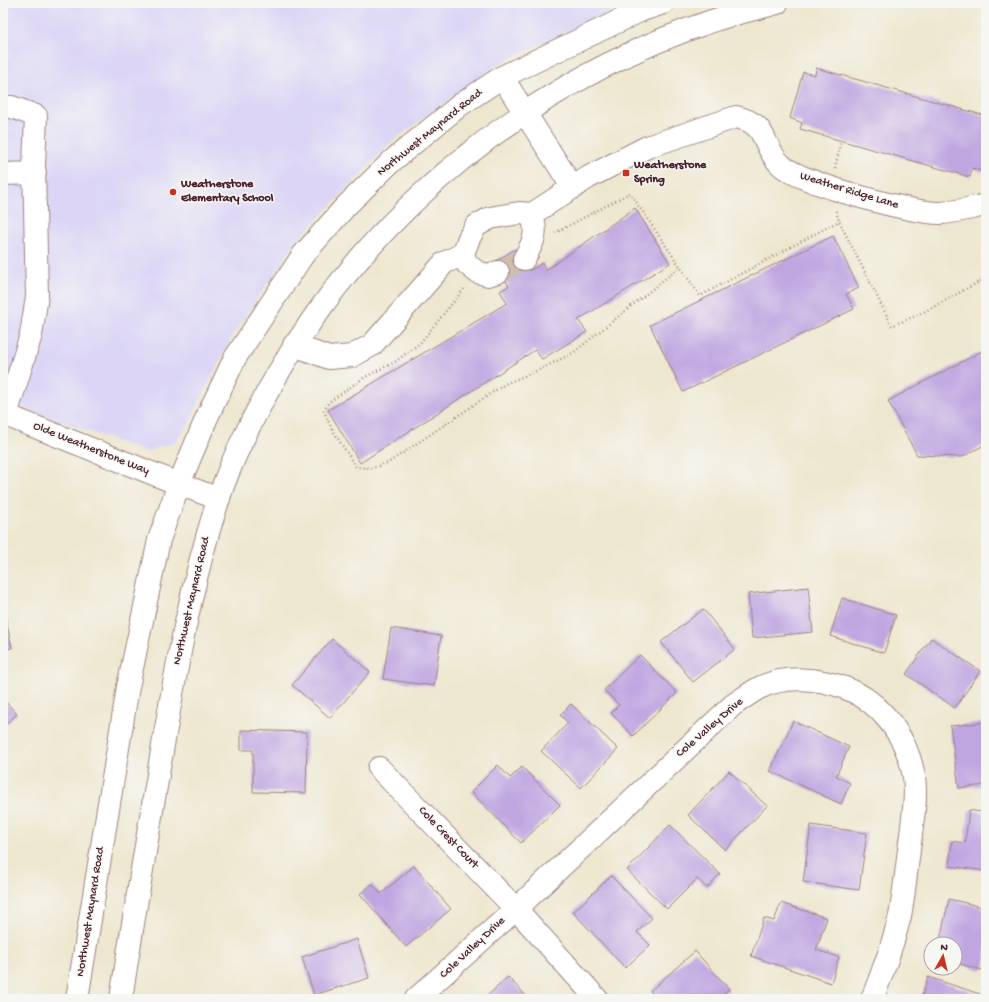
<svg xmlns="http://www.w3.org/2000/svg" width="989" height="1002" font-family="'Gochi Hand',sans-serif">
	<style>
		.built { fill: #dcd5f6 }
		.building { fill: #bfa6e1 }
		.lines { fill: none; stroke-linecap: round; stroke-linejoin: round }
		.minor-tunnel { stroke: #cdbfae; stroke-width: 22; stroke-dasharray: 22 11; stroke-linecap: butt }
		.minor-casing { stroke: #9c837d; stroke-width: 24 }
		.major-casing { stroke: #9c837d; stroke-width: 24 }
		.path { stroke: #9c837d; stroke-width: 2.5; stroke-dasharray: 1 3; stroke-linecap: butt }
		.minor { stroke: #fff; stroke-width: 22 }
		.major { stroke: #fff; stroke-width: 22 }
		.poi-dot { fill: #c8321e; stroke: #f6f6f2; stroke-width: 1.5 }
		.labels { text-anchor: middle; dominant-baseline: central; stroke-width: 3; stroke-linejoin: round; paint-order: stroke }
		.street-label { font-size: 12px; fill: #4a1f2b; stroke: #f6f6f2 }
		.poi-label { font-size: 12px; font-weight: bold; fill: #4a1f2b; stroke: #f6f6f2; text-anchor: start }
	</style>
	<rect width="100%" height="100%" fill="#f6f6f2"/>
	<filter id="ink" filterUnits="userSpaceOnUse"><feTurbulence type="fractalNoise" baseFrequency=".025" numOctaves="2"/><feDisplacementMap in="SourceGraphic" scale="8" xChannelSelector="R" yChannelSelector="G"/><feConvolveMatrix kernelMatrix="1 2 1 2 8 2 1 2 1" color-interpolation-filters="sRGB"/></filter>
	<filter id="wash" filterUnits="userSpaceOnUse"><feTurbulence type="fractalNoise" baseFrequency=".012" numOctaves="4" result="noise"/><feDisplacementMap in="SourceGraphic" scale="16" xChannelSelector="R" yChannelSelector="G"/><feGaussianBlur stdDeviation="0.9" result="paint"/><feColorMatrix in="noise" values="0 0 0 0 0 0 0 0 0 0 0 0 0 0 0 0 0 1.4 0 .05"/><feComposite in="paint" operator="in"/></filter>
	<g filter="url(#wash)">
		<rect width="100%" height="100%" fill="#eee7cf"/>
		<!-- built -->
		<path class="built" d="M3,3H631L498,64L391,142L295,243L231,338L188,425L175,442L146,452L3,401Z"/>
		<g id="blocks">
			<!-- building -->
			<path class="building" d="M816,68L986,116V165L984,172L972,168L970,177L800,129L802,123L790,118L803,72L815,75Z
				M635,208L670,263L578,320L587,332L542,359L535,350L360,463L328,410L507,303L500,291L509,286L494,262L515,249L529,271L542,263L546,270Z
				M833,236L859,288L846,294L854,309L683,392L650,325Z
				M986,349V444L962,457L917,455L888,401Z
				M808,587L813,632L752,638L748,594Z
				M842,598L896,615L884,653L830,636Z
				M3,606L12,648L3,650Z
				M703,609L735,649L693,682L661,642Z
				M391,628L441,636L434,686L383,679Z
				M931,638L980,671L955,708L906,674Z
				M332,639L370,672L330,718L292,685Z
				M640,655L677,693L633,736L611,713L619,705L604,690Z
				M3,699L17,714L3,727Z
				M571,704L618,749L581,788L541,751L568,723L560,715Z
				M793,721L849,747L836,776L850,783L841,804L770,771Z
				M986,722V785L959,788L950,726Z
				M241,730L307,732L306,793L253,792V750H241Z
				M498,765L510,778L522,767L560,805L521,843L471,792Z
				M729,771L767,806L725,850L688,815Z
				M969,810L986,813V871L949,866L952,841L965,843Z
				M670,825L720,874L707,888L697,879L667,909L627,870Z
				M811,825L867,833L859,890L803,882Z
				M414,866L451,909L406,947L360,894L372,884L381,894Z
				M611,876L652,918L637,932L650,945L625,968L573,912Z
				M949,899L986,908V959L983,970L955,963V944H939Z
				M781,903L827,918L816,950L839,957L831,983L751,956L764,918L774,921Z
				M357,939L369,978L314,995L302,957Z
				M695,951L729,989L718,999H658L650,991Z
				M508,977L529,999H484Z
				M928,977L986,996V999H921Z"/>
		</g>
	</g>
	<g filter="url(#ink)">
		<use href="#blocks" fill-opacity="0" stroke="#9c837d" stroke-width="1"/>
		<g class="lines">
			<!-- minor-tunnel -->
			<path class="minor-tunnel" d="M498,272L524,259"/>
			<defs>
				<path id="minor" d="M502,77L573,188
					M3,107H12L36,116L34,165L37,296L31,335L6,415
					M3,174L35,173
					M524,259C534,241 538,234 532,214
					M498,272L488,275L477,272L467,264L463,254L469,238L476,226L490,218L519,213L532,214L589,177L647,147L736,117C770,124 760,145 781,165C800,183 914,214 941,213C956,212 971,208 986,205
					M294,345L329,358L352,356L372,345L444,263L463,254
					M3,414L179,484
					M379,768L516,909L597,999
					M416,999L516,909L733,705C742,699 750,693 759,688C785,675 819,678 845,688C882,702 908,739 914,777C917,796 913,816 911,835C907,862 905,889 900,916C893,944 883,972 872,999"/>
				<path id="major" d="M179,484L219,499
					M77,999L128,687L159,540L179,484L207,417L235,358L303,255L346,206L392,161L460,105L502,77L642,10L663,3
					M121,999C133,920 147,841 160,763C176,669 192,575 223,486C237,447 257,410 277,375C373,209 533,80 715,20C735,13 757,9 777,3"/>
			</defs>
			<!-- minor casing -->
			<use href="#minor" class="minor-casing"/>
			<!-- major casing -->
			<use href="#major" class="major-casing"/>
			<!-- path -->
			<path class="path" d="M835,168L841,141
				M836,211L839,221
				M555,233L630,193L700,296L839,221L892,326L926,311L986,278
				M464,289L420,343L395,362L365,377L329,402L324,411L332,429L356,467L372,468L388,463L505,384L541,369L573,353L680,267"/>
			<!-- minor -->
			<use href="#minor" class="minor"/>
			<!-- major -->
			<use href="#major" class="major"/>
		</g>
	</g>
	<!-- markers -->
	<g class="poi-dot">
		<rect x="622" y="169" width="8" height="8" rx="2"/>
		<circle cx="173" cy="192" r="4"/>
	</g>
	<g class="labels">
		<!-- street labels -->
		<g class="street-label">
			<text transform="translate(430 133) rotate(-39)">Northwest Maynard Road</text>
			<text transform="translate(849 191) rotate(17)">Weather Ridge Lane</text>
			<text transform="translate(91 449) rotate(22)">Olde Weatherstone Way</text>
			<text transform="translate(192 601) rotate(-77)">Northwest Maynard Road</text>
			<text transform="translate(710 728) rotate(-41)">Cole Valley Drive</text>
			<text transform="translate(448 838) rotate(46)">Cole Crest Court</text>
			<text transform="translate(91 912) rotate(-81)">Northwest Maynard Road</text>
			<text transform="translate(473 948) rotate(-43)">Cole Valley Drive</text>
		</g>
		<!-- poi labels -->
		<g class="poi-label">
			<text x="634" y="166">Weatherstone<tspan x="634" dy="14">Spring</tspan></text>
			<text x="181" y="185">Weatherstone<tspan x="181" dy="14">Elementary School</tspan></text>
		</g>
	</g>
	<!-- margin -->
	<rect width="989" height="1002" fill="none" stroke="#f6f6f2" stroke-width="16"/>
	<!-- north arrow -->
	<g transform="translate(943 956) rotate(8)"><circle r="19" fill="#f6f6f2" stroke="#b1a0a2"/>
	<path d="M0-3L7 15L0 10L-7 15Z" fill="#c8321e"/>
	<text y="-6" font-size="11" font-weight="bold" text-anchor="middle" fill="#4a1f2b">N</text>
	</g>
</svg>
